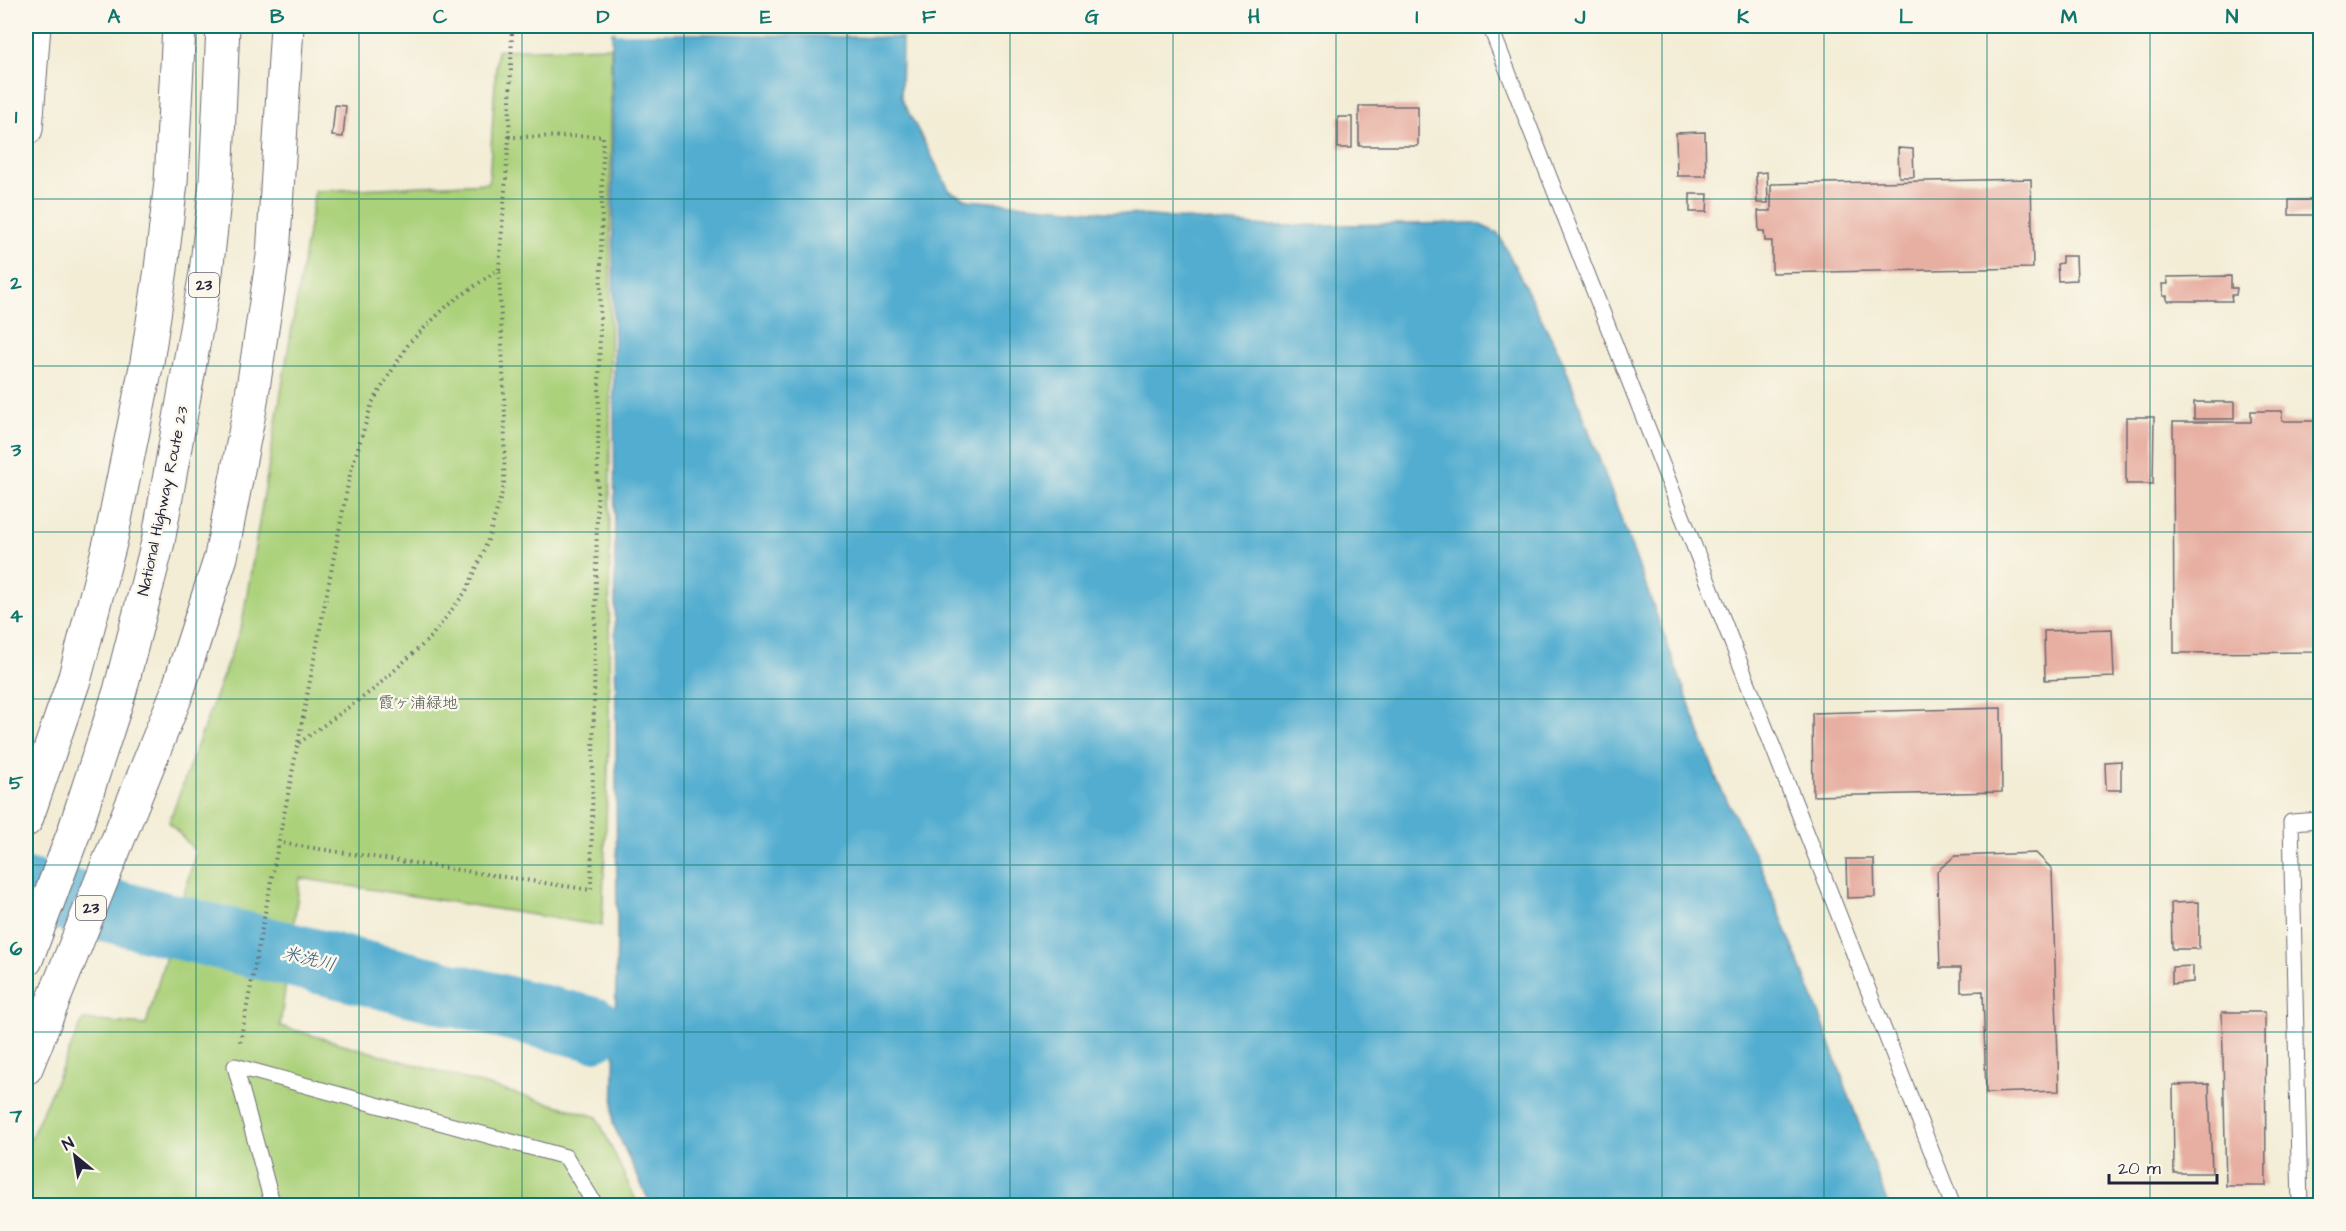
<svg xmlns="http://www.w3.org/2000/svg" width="2346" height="1231" font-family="'Architects Daughter','Klee One',sans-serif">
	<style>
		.green { fill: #abd17a; stroke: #667a5a; stroke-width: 1.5 }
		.water { fill: #53add0; stroke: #3a6886; stroke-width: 1.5 }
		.pier { fill: #f3edd6 }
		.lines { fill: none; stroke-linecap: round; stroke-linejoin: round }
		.river { stroke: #53add0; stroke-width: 64 }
		.building { fill: #e7afa2 }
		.lane-casing { stroke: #6b6971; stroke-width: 17 }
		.highway-casing { stroke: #6b6971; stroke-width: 35 }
		.path { stroke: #6b6971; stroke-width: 4; stroke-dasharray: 1.5 4.5; stroke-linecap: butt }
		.lane { stroke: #fff; stroke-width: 15 }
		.highway { stroke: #fff; stroke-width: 33 }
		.grid { fill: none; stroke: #0f766e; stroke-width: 1.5; stroke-opacity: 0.55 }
		.labels { text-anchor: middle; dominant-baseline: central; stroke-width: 5; stroke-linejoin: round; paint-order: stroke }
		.shield { fill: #fbf7ec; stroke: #636270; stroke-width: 1.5 }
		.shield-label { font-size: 15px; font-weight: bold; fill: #22223b }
		.street-label { font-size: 16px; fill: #22223b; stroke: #fbf7ec }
		.park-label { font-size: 16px; fill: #4b574e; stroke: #fbf7ec }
		.water-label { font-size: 18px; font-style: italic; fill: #365a77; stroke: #fbf7ec }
		.neatline { fill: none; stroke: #0f766e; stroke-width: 2 }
		.grid-label { font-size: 20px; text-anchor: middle; font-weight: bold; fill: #0f766e }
	</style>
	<rect width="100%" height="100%" fill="#fbf7ec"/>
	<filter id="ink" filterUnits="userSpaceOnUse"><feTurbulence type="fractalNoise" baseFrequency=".0167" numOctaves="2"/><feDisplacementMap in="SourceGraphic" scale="12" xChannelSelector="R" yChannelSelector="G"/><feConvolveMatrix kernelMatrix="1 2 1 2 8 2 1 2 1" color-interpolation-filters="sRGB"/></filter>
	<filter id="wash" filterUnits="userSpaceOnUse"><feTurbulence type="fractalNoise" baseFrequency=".008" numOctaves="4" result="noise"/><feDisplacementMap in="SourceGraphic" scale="24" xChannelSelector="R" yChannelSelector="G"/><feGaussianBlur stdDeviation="1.35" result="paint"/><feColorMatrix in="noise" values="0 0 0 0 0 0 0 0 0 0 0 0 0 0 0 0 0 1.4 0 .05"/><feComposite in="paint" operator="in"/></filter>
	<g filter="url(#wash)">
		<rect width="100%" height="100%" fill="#f3edd6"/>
		<!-- green -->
		<path class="green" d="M611,47L609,743L602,926L300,878L280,1026L597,1117L638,1205L26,1206V1149L83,1020L146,1025L196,852L169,822L242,624L315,191L489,183L497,50Z"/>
		<!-- water -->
		<path class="water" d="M612,32L902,38L901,98L950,191L968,200L1267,226L1476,223L1498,233L1564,363L1719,785L1759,862L1820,1015L1888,1205H651L613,1124L617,932Z"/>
		<!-- pier -->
		<path class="pier" d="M616,29L801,33H616Z"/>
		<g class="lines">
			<!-- river -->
			<path class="river" d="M26,890L593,1029"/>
		</g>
		<g id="blocks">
			<!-- building -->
			<path class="building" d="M335,105L346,106L343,137L332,136Z
				M1359,106H1418V146H1359Z
				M1338,117H1352V148H1338Z
				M1705,132L1706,176H1677L1676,133Z
				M1898,148L1913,149L1914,177H1899Z
				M1767,172L1768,203H1757L1756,173Z
				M2031,179L2033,268L1772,273V241H1765L1764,231H1759L1758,211H1771V184Z
				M1690,194H1708L1707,212H1690Z
				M2289,200H2320V215H2289Z
				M2062,256H2076L2077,280L2058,281L2057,264L2062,263Z
				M2231,276V288H2237L2236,295H2231L2232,301H2167V296H2163L2162,284H2168L2167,277Z
				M2194,402H2234V419H2194Z
				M2251,411H2282V421H2320V652L2174,653L2173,422H2251Z
				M2126,417H2154L2153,484H2126Z
				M2112,629L2114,677L2045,680L2044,631Z
				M2001,708L2002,792L1813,796L1812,713Z
				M2121,761V790H2106L2105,762Z
				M2036,853L2052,869L2059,1091L1986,1093L1983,991L1961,992V968H1940L1937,871L1955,856Z
				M1846,859H1874L1875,897L1847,898Z
				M2199,902V949H2172L2171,903Z
				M2193,966V982L2172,984V967Z
				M2222,1012H2265L2266,1186H2226Z
				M2209,1084L2212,1173H2174L2173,1085Z"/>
		</g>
	</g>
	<g filter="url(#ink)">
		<use href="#blocks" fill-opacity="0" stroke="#6b6971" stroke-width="1.5"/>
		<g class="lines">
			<defs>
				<path id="lane" d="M1490,26L1953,1206
					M273,1206L235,1066L566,1157L596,1206
					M2300,1206L2291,822L2320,820"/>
				<path id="highway" d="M26,129L34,26
					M26,820L75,677L111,539L147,362L161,269L171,182L179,26
					M26,960L74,832L120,691L158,542L206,273L216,182L223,26
					M26,1068L177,693L221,557L250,408L273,256L287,26"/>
			</defs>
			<!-- lane casing -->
			<use href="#lane" class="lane-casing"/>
			<!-- highway casing -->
			<use href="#highway" class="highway-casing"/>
			<!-- path -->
			<path class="path" d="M509,137L512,30
				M299,743L374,689L430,638L467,590L487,543L504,486L505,419L499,269
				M240,1042L350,474L372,403L409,343L449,304L499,269L509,137L603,136L591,890L280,843"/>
			<!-- lane -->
			<use href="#lane" class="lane"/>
			<!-- highway -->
			<use href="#highway" class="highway"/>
		</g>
	</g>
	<!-- grid -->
	<path class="grid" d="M196,26V1206M359,26V1206M522,26V1206M684,26V1206M847,26V1206M1010,26V1206M1173,26V1206M1336,26V1206M1499,26V1206M1662,26V1206M1824,26V1206M1987,26V1206M2150,26V1206M26,199H2320M26,366H2320M26,532H2320M26,699H2320M26,865H2320M26,1032H2320"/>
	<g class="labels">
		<!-- shield labels -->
		<g class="shield">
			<rect x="189" y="273" width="30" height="24" rx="4.5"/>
			<rect x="76" y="896" width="30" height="24" rx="4.5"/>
		</g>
		<g class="shield-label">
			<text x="204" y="285">23</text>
			<text x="91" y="908">23</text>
		</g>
		<!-- street labels -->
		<g class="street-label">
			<text transform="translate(163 501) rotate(-78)">National Highway Route 23</text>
		</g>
		<!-- park labels -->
		<g class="park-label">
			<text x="418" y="703">霞ヶ浦緑地</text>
		</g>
		<!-- water labels -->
		<g class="water-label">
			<text transform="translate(309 959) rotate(14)">米洗川</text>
		</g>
	</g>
	<!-- margin -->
	<rect width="2346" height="1231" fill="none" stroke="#fbf7ec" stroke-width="66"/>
	<!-- north arrow -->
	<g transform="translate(75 1156) rotate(330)" stroke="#fbf7ec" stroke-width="4.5" paint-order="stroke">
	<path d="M0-4.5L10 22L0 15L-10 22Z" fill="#22223b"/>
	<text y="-9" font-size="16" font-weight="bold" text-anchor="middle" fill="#22223b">N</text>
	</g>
	<!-- scale -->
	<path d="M2109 1174v9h108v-9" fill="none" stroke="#22223b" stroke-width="3"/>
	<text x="2118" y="1174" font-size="18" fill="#22223b" stroke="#fbf7ec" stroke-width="4.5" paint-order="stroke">20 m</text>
	<rect x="33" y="33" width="2280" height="1165" class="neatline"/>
	<g class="grid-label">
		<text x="114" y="23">A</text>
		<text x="277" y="23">B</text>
		<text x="440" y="23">C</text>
		<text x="603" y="23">D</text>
		<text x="766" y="23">E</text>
		<text x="929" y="23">F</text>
		<text x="1092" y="23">G</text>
		<text x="1254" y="23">H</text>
		<text x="1417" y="23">I</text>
		<text x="1580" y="23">J</text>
		<text x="1743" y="23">K</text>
		<text x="1906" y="23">L</text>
		<text x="2069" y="23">M</text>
		<text x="2232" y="23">N</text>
		<text x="16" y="123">1</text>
		<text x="16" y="289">2</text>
		<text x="16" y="456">3</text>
		<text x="16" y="622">4</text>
		<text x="16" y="789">5</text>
		<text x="16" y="955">6</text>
		<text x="16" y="1122">7</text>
	</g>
</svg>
